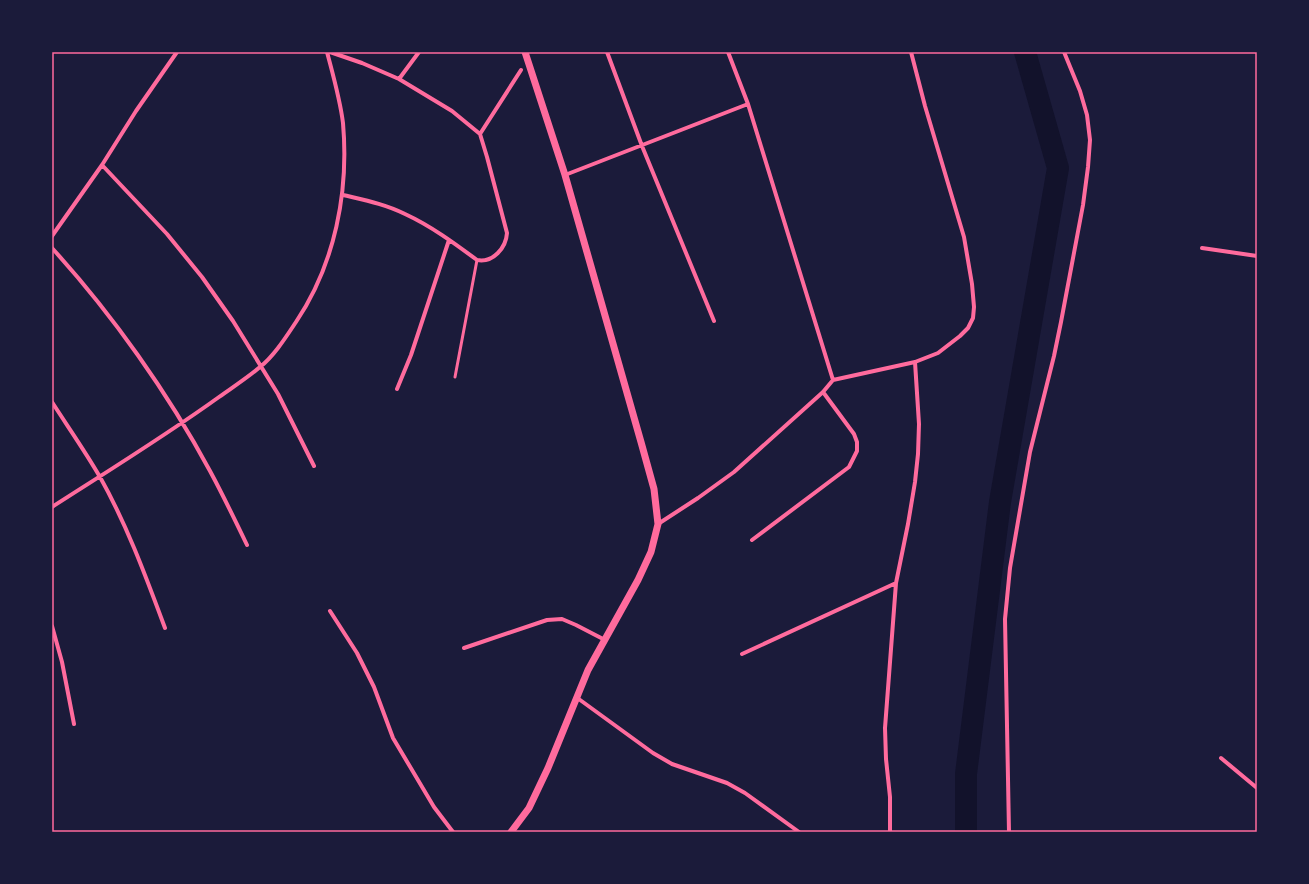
<svg xmlns="http://www.w3.org/2000/svg" width="1309" height="884" font-family="Rubik,sans-serif">
	<style>
		.lines { fill: none; stroke-linecap: round; stroke-linejoin: round }
		.river { stroke: #12122b; stroke-width: 22 }
		.service { stroke: #ff6b9d; stroke-width: 3 }
		.minor { stroke: #ff6b9d; stroke-width: 4 }
		.tertiary { stroke: #ff6b9d; stroke-width: 7 }
		.neatline { fill: none; stroke: #ff6b9d; stroke-width: 1.5 }
	</style>
	<rect width="100%" height="100%" fill="#1b1b3a"/>
	<g class="lines">
		<!-- river -->
		<path class="river" d="M966,832V774L1000,502L1058,168L1025,52"/>
		<!-- service -->
		<path class="service" d="M455,377L477,260"/>
		<!-- minor -->
		<path class="minor" d="M330,52L362,63L399,79L452,111L480,134L487,157L507,233C506,248 493,263 477,260C454,243 431,226 405,214C385,204 364,200 343,195
			M607,52L642,146L714,321
			M728,52L748,104L833,380
			M399,79L419,52
			M480,134L521,70
			M102,165L167,234L202,277L233,321L278,394L314,466
			M565,175L748,104
			M52,236L102,165L136,111L177,52
			M52,248C112,314 168,393 210,471C223,495 235,520 247,545
			M1202,248L1257,256
			M397,389L411,355L449,240
			M52,402C68,427 85,451 100,477C127,525 146,577 165,628
			M52,507C108,471 165,436 219,397C233,387 247,378 260,367C274,356 286,337 296,322C335,264 349,192 343,123C340,99 333,75 327,52
			M658,524L698,498L734,472L823,392L833,380L915,362L938,353L960,336L968,328L973,318L974,307L972,284L964,237L925,106L911,52
			M752,540L849,467L857,451V442L854,434L823,392
			M330,611L357,653L374,687L393,738L434,807L453,832
			M52,626L62,662L74,724
			M464,648L547,620L562,619L576,625L605,640
			M742,654L896,583
			M576,697L653,753L672,764L727,783L745,793L799,832
			M1221,758L1257,788
			M890,832V797L886,759L885,728L896,583L908,524L915,482L918,454L919,424L915,362
			M1009,832L1005,619L1010,568L1030,452L1054,356L1061,322L1083,205L1088,167L1090,140L1087,115L1080,91L1064,52"/>
		<!-- tertiary -->
		<path class="tertiary" d="M511,832L529,808L548,768L588,670L638,580L651,552L658,524L654,489L641,442L565,175L525,52"/>
	</g>
	<!-- border -->
	<rect width="1309" height="884" fill="none" stroke="#1b1b3a" stroke-width="106"/>
	<rect x="53" y="53" width="1203" height="778" class="neatline"/>
</svg>
